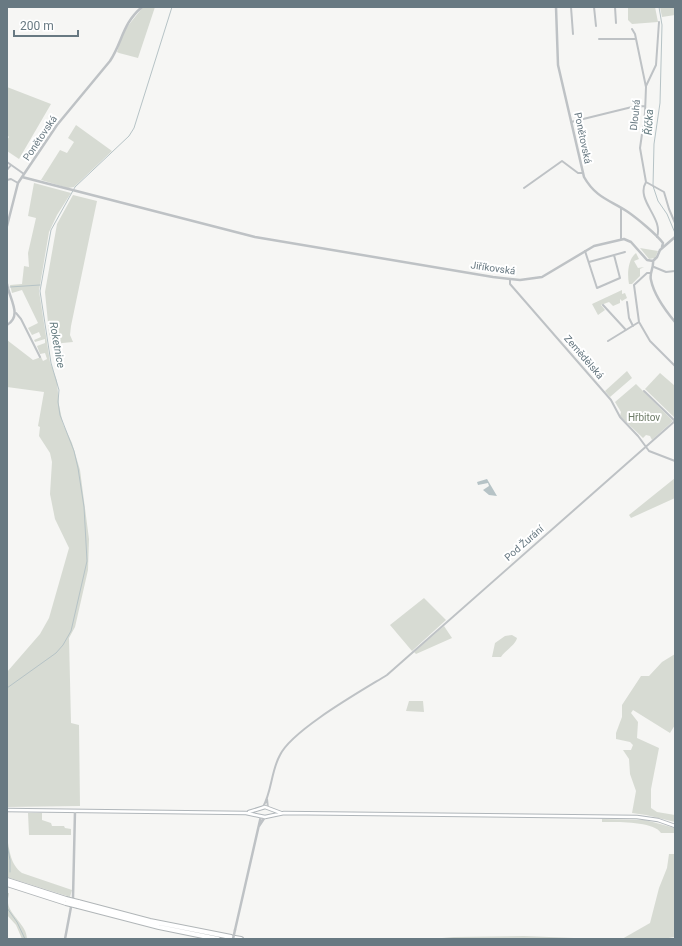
<svg xmlns="http://www.w3.org/2000/svg" width="682" height="946" font-family="Roboto,sans-serif">
	<style>
		.green { fill: #d7dbd3 }
		.water { fill: #b6c3c6 }
		.lines { fill: none; stroke-linecap: round; stroke-linejoin: round }
		.stream { stroke: #b6c3c6; stroke-width: 1 }
		.secondary-casing { stroke: #b0b6ba; stroke-width: 4.5 }
		.motorway-casing { stroke: #b1b6b8; stroke-width: 6 }
		.minor { stroke: #bec2c5; stroke-width: 2 }
		.tertiary { stroke: #bec2c5; stroke-width: 2.5 }
		.secondary { stroke: #fff; stroke-width: 2.5 }
		.motorway { stroke: #fff; stroke-width: 4 }
		.motorway-bridge-casing { stroke: #b1b6b8; stroke-width: 6; stroke-linecap: butt }
		.tertiary-bridge { stroke: #bec2c5; stroke-width: 2.5 }
		.motorway-bridge { stroke: #fff; stroke-width: 4 }
		.labels { text-anchor: middle; dominant-baseline: central; stroke-width: 4; stroke-linejoin: round; paint-order: stroke }
		.street-label { font-size: 10px; fill: #687982; stroke: #fff }
		.park-label { font-size: 10px; fill: #6c7a66; stroke: #fff }
		.water-label { font-size: 11px; font-style: italic; fill: #637a7f; stroke: #fff }
	</style>
	<rect width="100%" height="100%" fill="#f6f6f4"/>
	<!-- green -->
	<path class="green" d="M143,7H155L138,58L119,53L117,52L123,32Z
		M628,7H655L658,22L632,24L628,20Z
		M660,7H675V15L662,17Z
		M7,87L51,104L19,159L7,151V140L9,137L7,135Z
		M76,125L112,151L74,187L68,188L41,180L60,150L67,153L74,142L68,138Z
		M34,183L71,193L57,215L49,232L39,291L50,362L57,381L59,405L63,424L72,443L80,470L89,539L88,570L75,627L69,638L71,723L79,725L80,806L7,807V672L40,634L49,618L69,548L55,519L50,494L52,462L50,453L39,436L40,427L38,426L44,392L7,387V340L33,360L41,357L43,361L47,359L45,353L40,354L37,346L45,343V339L35,342L34,340L41,337L39,332L32,335L28,328L38,323L22,290L12,293L10,285L22,284L24,266L29,267L28,253L36,218L28,216Z
		M73,195L97,201L71,326L70,335L73,342L52,344L49,333L45,292L57,224Z
		M640,248L658,251L655,258L649,259Z
		M636,253L639,259L634,261L638,268L644,267L640,269V276L632,284H629C627,274 628,259 636,253Z
		M622,290V294L625,293L627,298L622,301L620,299V303L613,306L609,302L601,305L605,310L598,315L592,304Z
		M627,371L632,378L610,397L605,391Z
		M660,373L675,386V418L645,389Z
		M636,384L673,421L652,440L650,436L646,435L643,438L620,416L621,412L615,402Z
		M675,478V498L631,518L629,515Z
		M424,598L446,620L412,651L390,625Z
		M444,626L452,638L416,654L414,652Z
		M512,635L517,638C515,646 505,650 501,657H492L495,643L505,636Z
		M675,654V725L670,733L633,710L631,713L638,722L637,738L659,748L651,789V808L657,812L675,815V822L646,815L632,813L636,791L630,774L629,759L623,750H631L633,745L630,742L616,739V733L622,717V705L641,676H649L662,662Z
		M409,701H423L424,712L406,711Z
		M28,813H42V820L51,823L52,826H64L65,828L71,829V835H29Z
		M602,819L645,820L675,828V833H661C654,821 616,822 602,822Z
		M7,838C10,851 10,864 22,873L72,890L70,897L7,877V857H8Z
		M669,854H675V937L662,939H622L650,923L659,888L667,868Z
		M7,893H9C9,897 7,899 8,903C10,916 27,925 27,939H22L16,925L7,915Z
		M524,936L599,939H430L454,937Z"/>
	<!-- water -->
	<path class="water" d="M487,479L497,496L489,495L483,490L489,486L488,483L478,485L477,482Z"/>
	<g class="lines">
		<!-- stream -->
		<path class="stream" d="M659,7L662,25L660,103L654,144L653,186L658,201L667,214L675,233
			M10,287L40,285
			M7,688L56,653L63,645L71,631L87,561L84,507L78,468L74,451L60,415L58,402L59,390L51,363L40,291L51,230L75,187L129,136L134,128L172,7
			M7,844L10,860V872
			M7,908L17,922L25,939"/>
		<defs>
			<path id="secondary" d="M7,810L246,813L265,817L284,813L637,817L658,820L675,826
				M249,812L265,807L281,813"/>
			<path id="motorway" d="M7,880L66,899
				M7,884L66,903
				M78,902L150,921L231,937
				M78,906L159,927L218,939
				M235,938L241,939"/>
		</defs>
		<!-- secondary casing -->
		<use href="#secondary" class="secondary-casing"/>
		<!-- motorway casing -->
		<use href="#motorway" class="motorway-casing"/>
		<!-- minor -->
		<path class="minor" d="M571,7L573,34
			M594,7L596,26
			M615,7L616,23
			M632,29L635,34L646,87L645,113L640,148L646,182
			M599,39H636
			M646,86L656,65L659,22
			M571,122L632,107L645,106
			M7,162L24,174
			M7,170L11,165
			M7,180L11,179L18,183
			M646,182C635,200 664,218 657,237
			M646,182L664,192L669,209L675,223
			M524,188L562,161L578,173H582
			M621,208V239
			M585,251L597,288L620,278L614,255
			M589,262L625,252
			M654,267L666,272L675,271
			M651,273H647L634,285L639,322L650,341L675,366
			M510,279V284L611,400L620,417L638,436L649,451L675,461
			M627,302L629,318L633,326
			M603,305L626,330
			M16,313L21,319L40,357
			M608,341L639,322
			M644,391L675,421
			M267,799L268,808
			M263,807C272,791 271,771 280,755C292,730 361,691 387,675L675,421"/>
		<!-- tertiary -->
		<path class="tertiary" d="M556,7L558,65L584,177C596,198 610,200 628,212C638,219 656,234 663,243L662,247
			M22,177L255,237L493,277L520,280L542,277L594,246L624,239L631,242L647,260L653,261
			M7,226L18,183L57,125L110,61C123,41 122,24 142,7
			M675,237L660,250L657,257L653,261C654,268 649,273 651,280C654,295 665,310 675,322
			M7,284C9,298 23,316 7,325
			M259,826L265,817
			M73,898L75,811
			M235,930L261,816
			M65,939L71,907"/>
		<!-- secondary -->
		<use href="#secondary" class="secondary"/>
		<!-- motorway -->
		<use href="#motorway" class="motorway"/>
		<defs>
			<path id="motorway-bridge" d="M66,899L78,902
				M66,903L78,906"/>
		</defs>
		<!-- motorway-bridge casing -->
		<use href="#motorway-bridge" class="motorway-bridge-casing"/>
		<!-- tertiary-bridge -->
		<path class="tertiary-bridge" d="M233,939L235,930"/>
		<!-- motorway-bridge -->
		<use href="#motorway-bridge" class="motorway-bridge"/>
	</g>
	<g class="labels">
		<!-- street labels -->
		<g class="street-label">
			<text transform="translate(635 115) rotate(-84)">Dlouhá</text>
			<text transform="translate(40 138) rotate(-56)">Ponětovská</text>
			<text transform="translate(583 138) rotate(78)">Ponětovská</text>
			<text transform="translate(493 268) rotate(8)">Jiříkovská</text>
			<text transform="translate(584 357) rotate(49)">Zemědělská</text>
			<text transform="translate(524 543) rotate(-41)">Pod Žurání</text>
		</g>
		<!-- park labels -->
		<g class="park-label">
			<text x="644" y="417">Hřbitov</text>
		</g>
		<!-- water labels -->
		<g class="water-label">
			<text transform="translate(649 122) rotate(-87)">Říčka</text>
			<text transform="translate(57 345) rotate(80)">Roketnice</text>
		</g>
	</g>
	<!-- border -->
	<rect width="682" height="946" fill="none" stroke="#687982" stroke-width="16"/>
	<!-- scale -->
	<path d="M14 30v6h64v-6" fill="none" stroke="#687982" stroke-width="2"/>
	<text x="20" y="30" font-size="12" fill="#687982" stroke="#ffffff" stroke-width="3" paint-order="stroke">200 m</text>
</svg>
